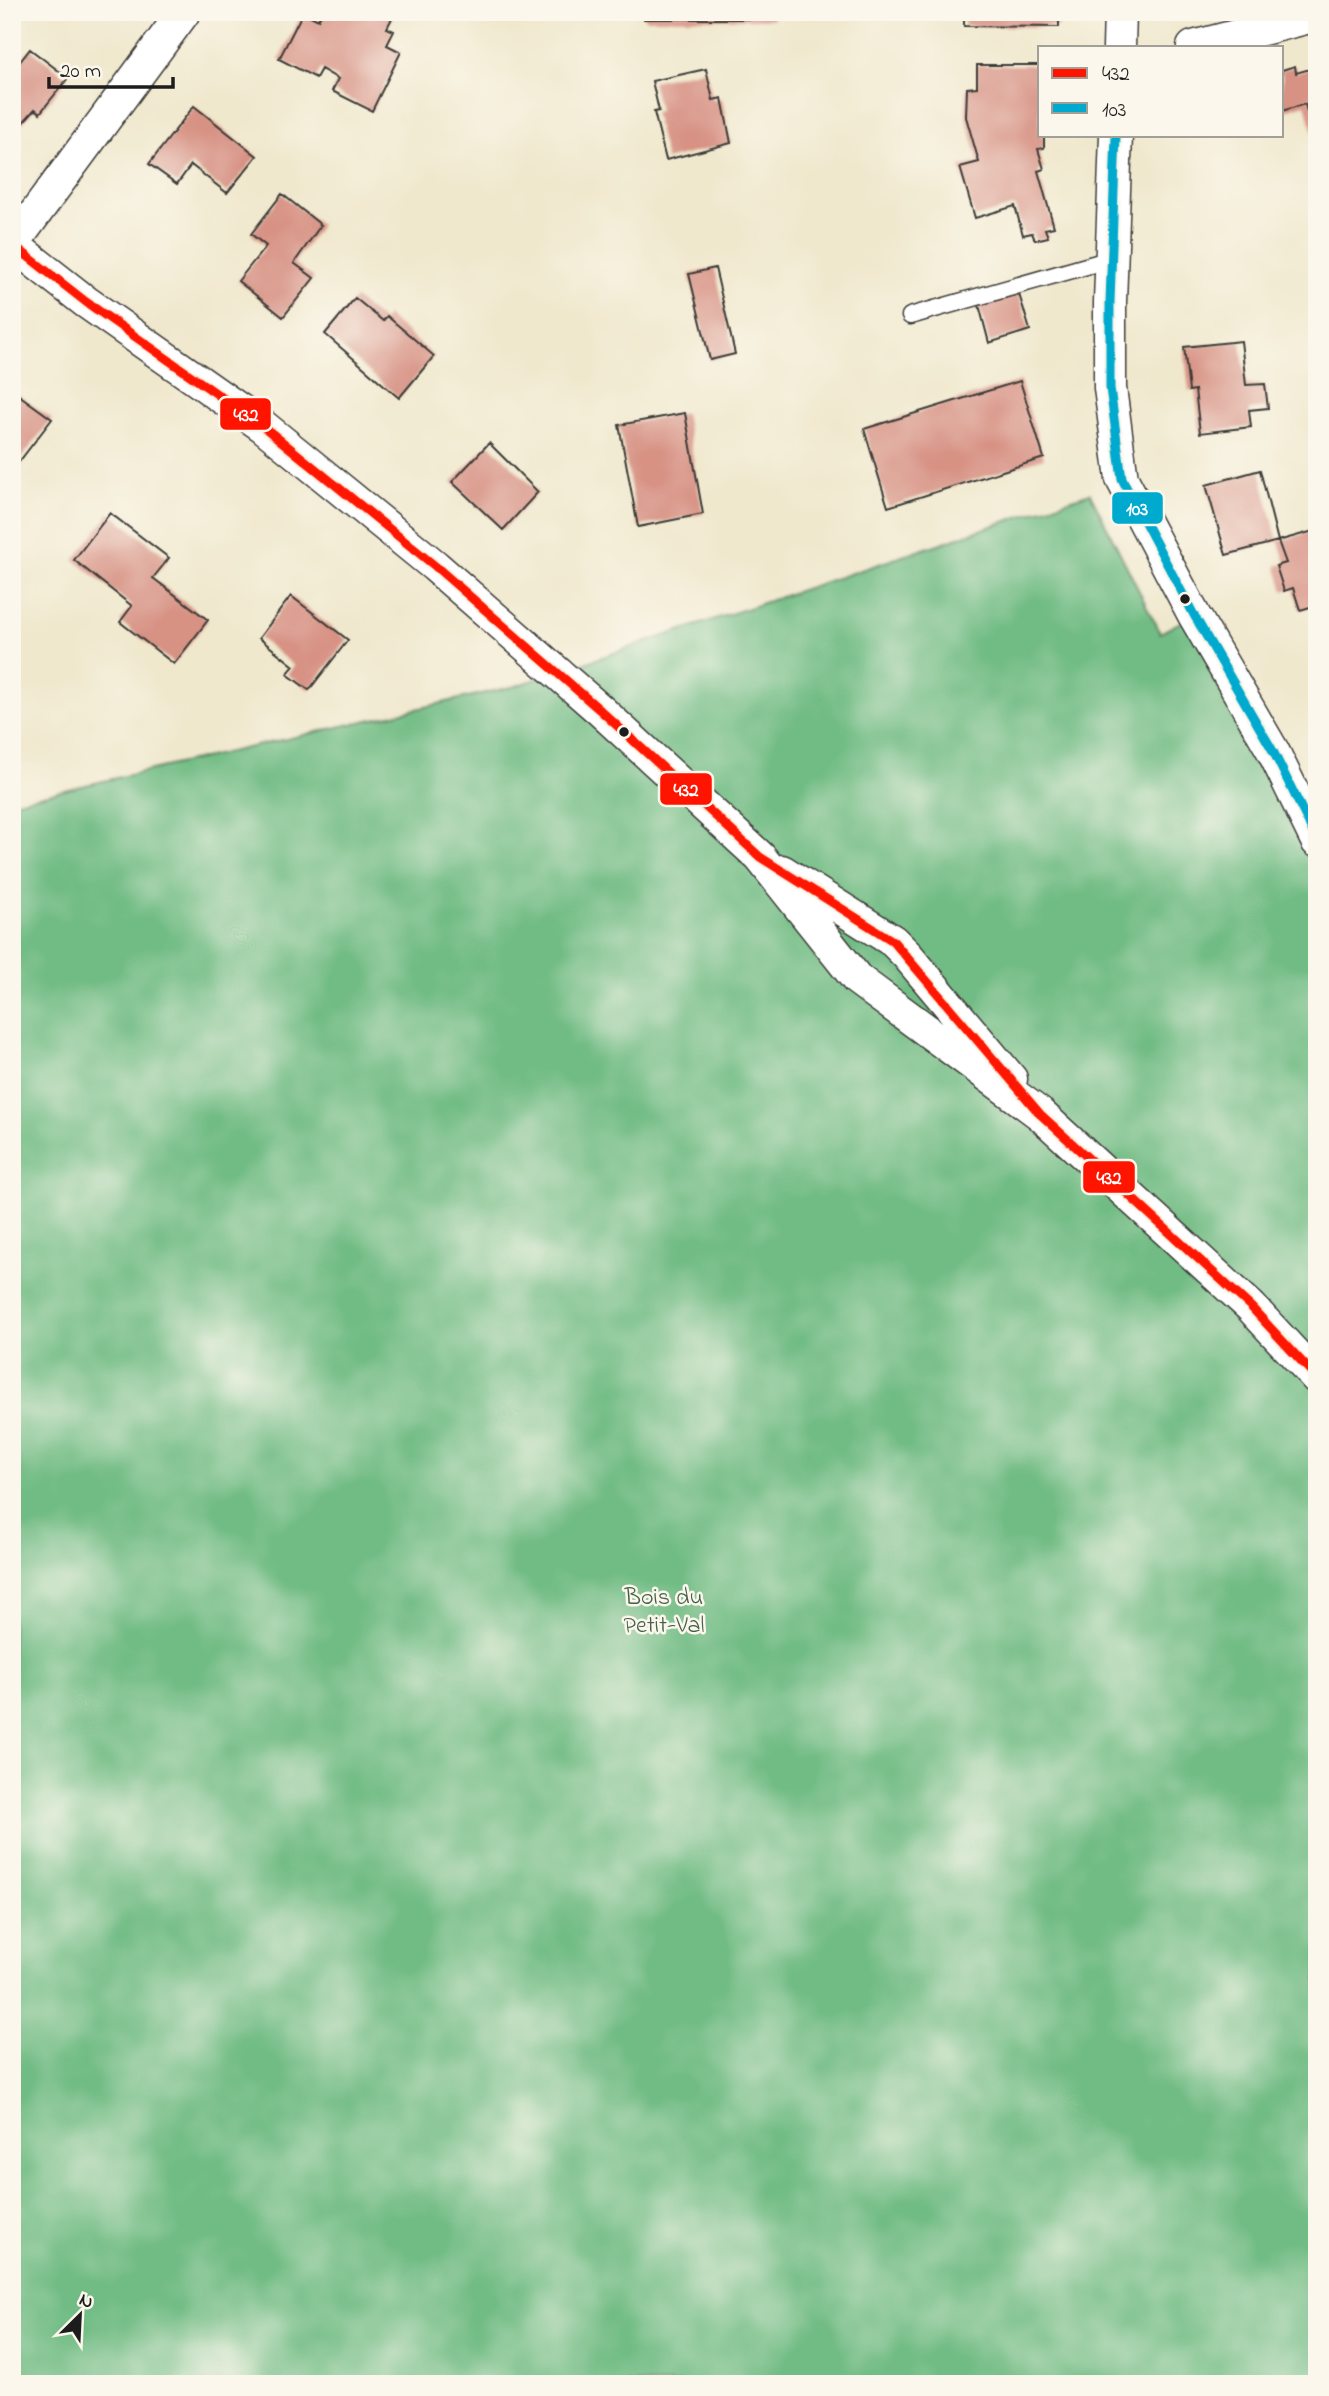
<svg xmlns="http://www.w3.org/2000/svg" width="1329" height="2396" font-family="'Indie Flower',sans-serif">
	<style>
		.forest { fill: #71bc84; stroke: #466c50; stroke-width: 2 }
		.building { fill: #d79284 }
		.lines { fill: none; stroke-linecap: round; stroke-linejoin: round }
		.lane-casing { stroke: #3c3b37; stroke-width: 19 }
		.street-casing { stroke: #3c3b37; stroke-width: 35 }
		.lane { stroke: #fff; stroke-width: 16 }
		.street { stroke: #fff; stroke-width: 32 }
		.bus-1-casing { stroke: #fbf7ec; stroke-width: 14 }
		.bus-2-casing { stroke: #fbf7ec; stroke-width: 14 }
		.bus-1 { stroke: #ff1400; stroke-width: 9 }
		.bus-2 { stroke: #00a9ce; stroke-width: 9 }
		.bus-dot { fill: #1c1c1c; stroke: #fbf7ec; stroke-width: 2.5 }
		.labels { text-anchor: middle; dominant-baseline: central; stroke-width: 5; stroke-linejoin: round; paint-order: stroke }
		.park-label { font-size: 24px; fill: #436049; stroke: #fbf7ec }
		.line-badge { stroke: #fbf7ec; stroke-width: 2.5 }
		.badge-label { font-size: 19px; text-anchor: middle; font-weight: bold; fill: #fff }
	</style>
	<rect width="100%" height="100%" fill="#fbf7ec"/>
	<filter id="ink" filterUnits="userSpaceOnUse"><feTurbulence type="fractalNoise" baseFrequency=".0143" numOctaves="2"/><feDisplacementMap in="SourceGraphic" scale="14" xChannelSelector="R" yChannelSelector="G"/><feConvolveMatrix kernelMatrix="1 2 1 2 8 2 1 2 1" color-interpolation-filters="sRGB"/></filter>
	<filter id="wash" filterUnits="userSpaceOnUse"><feTurbulence type="fractalNoise" baseFrequency=".00686" numOctaves="4" result="noise"/><feDisplacementMap in="SourceGraphic" scale="28" xChannelSelector="R" yChannelSelector="G"/><feGaussianBlur stdDeviation="1.57" result="paint"/><feColorMatrix in="noise" values="0 0 0 0 0 0 0 0 0 0 0 0 0 0 0 0 0 1.4 0 .05"/><feComposite in="paint" operator="in"/></filter>
	<g filter="url(#wash)">
		<rect width="100%" height="100%" fill="#f0e8cd"/>
		<!-- forest -->
		<path class="forest" d="M1090,493L1160,633L1194,615L1317,841V2384H12V802L516,686Z"/>
		<g id="blocks">
			<!-- building -->
			<path class="building" d="M303,12L318,20L322,12H395L387,28L394,31L387,45L401,52L372,111L332,91L338,79L321,69L316,78L279,59Z
				M644,12H773V19H644Z
				M964,12H1059V27L964,26Z
				M30,49L68,78L40,113L35,109L20,126L12,120V58L19,63Z
				M977,65H1040V135H1044V148L1038,149L1044,169L1038,171L1054,227L1045,229L1048,237L1035,240L1032,233L1023,235L1015,206L975,218L960,167L979,162L966,117L967,88L977,87Z
				M1295,66L1296,73L1317,67V146L1305,104L1282,111V70Z
				M706,69L713,100L722,98L731,143L666,160L654,112L659,111L652,81Z
				M194,106L257,156L227,193L191,165L177,184L149,164Z
				M282,194L321,225L294,263L314,278L283,317L238,281L266,246L251,234Z
				M715,268L735,354L710,360L689,274Z
				M1019,294L1030,330L989,343L979,305Z
				M355,298L383,321L387,316L434,356L399,398L325,334Z
				M1241,341L1246,385L1265,384L1268,408L1249,410L1251,427L1200,433L1195,390L1189,391L1184,347Z
				M1020,381L1044,458L888,507L864,429Z
				M12,390L52,419L12,471Z
				M685,413L703,514L638,527L619,425Z
				M489,443L538,492L503,530L452,482Z
				M1260,470L1278,541L1226,555L1206,485Z
				M110,513L169,558L153,578L208,620L174,664L120,622L132,606L74,560Z
				M1317,530V605L1300,610L1293,588L1284,591L1276,566L1286,563L1278,541Z
				M291,596L348,640L309,690L287,674L294,666L259,638Z"/>
		</g>
	</g>
	<g filter="url(#ink)">
		<use href="#blocks" fill-opacity="0" stroke="#3c3b37" stroke-width="2"/>
		<g class="lines">
			<defs>
				<path id="lane" d="M910,316L1111,259"/>
				<path id="street" d="M1119,47L1120,12
					M1193,47L1317,15
					M1116,135L1110,302V388L1122,479L1194,615L1273,751L1317,841
					M12,244L86,302L264,427L435,566L600,710L760,857L857,979L1040,1114L1251,1307L1317,1378
					M12,245L184,12
					M782,871L893,941L907,955L1011,1079"/>
			</defs>
			<!-- lane casing -->
			<use href="#lane" class="lane-casing"/>
			<!-- street casing -->
			<use href="#street" class="street-casing"/>
			<!-- lane -->
			<use href="#lane" class="lane"/>
			<!-- street -->
			<use href="#street" class="street"/>
			<defs>
				<path id="bus-1" d="M12,244L86,302L264,427L435,566L600,710L760,857L893,941L1040,1114L1251,1307L1317,1378"/>
				<path id="bus-2" d="M1116,135L1110,302V388L1122,479L1194,615L1273,751L1317,840"/>
			</defs>
			<!-- bus-1 casing -->
			<use href="#bus-1" class="bus-1-casing"/>
			<!-- bus-2 casing -->
			<use href="#bus-2" class="bus-2-casing"/>
			<!-- bus-1 -->
			<use href="#bus-1" class="bus-1"/>
			<!-- bus-2 -->
			<use href="#bus-2" class="bus-2"/>
		</g>
	</g>
	<!-- markers -->
	<g class="bus-dot">
		<circle cx="1185" cy="599" r="6"/>
		<circle cx="624" cy="732" r="6"/>
	</g>
	<g class="labels">
		<!-- park labels -->
		<g class="park-label">
			<text x="664" y="1598">Bois du<tspan x="664" dy="28">Petit-Val</tspan></text>
		</g>
	</g>
	<g class="line-badge">
		<rect x="219" y="397" width="53" height="34" rx="7" fill="#ff1400"/>
		<rect x="1111" y="491" width="53" height="34" rx="7" fill="#00a9ce"/>
		<rect x="659" y="772" width="54" height="34" rx="7" fill="#ff1400"/>
		<rect x="1082" y="1160" width="54" height="34" rx="7" fill="#ff1400"/>
	</g>
	<g class="badge-label">
		<text x="246" y="421">432</text>
		<text x="1137" y="515">103</text>
		<text x="686" y="796">432</text>
		<text x="1109" y="1184">432</text>
	</g>
	<!-- margin -->
	<rect width="1329" height="2396" fill="none" stroke="#fbf7ec" stroke-width="42"/>
	<!-- legend -->
	<rect x="1038" y="46" width="245" height="91" fill="#fbf7ec" stroke="#a29f99" stroke-width="2"/>
	<rect x="1052" y="68" width="35" height="10" fill="#ff1400" stroke="#a29f99" stroke-width="2"/>
	<text x="1102" y="80" font-size="21" fill="#1c1c1c">432</text>
	<rect x="1052" y="103" width="35" height="10" fill="#00a9ce" stroke="#a29f99" stroke-width="2"/>
	<text x="1102" y="116" font-size="21" fill="#1c1c1c">103</text>
	<!-- north arrow -->
	<g transform="translate(80 2315) rotate(24)" stroke="#fbf7ec" stroke-width="5" paint-order="stroke">
	<path d="M0-5L12 26L0 18L-12 26Z" fill="#1c1c1c"/>
	<text y="-10" font-size="19" font-weight="bold" text-anchor="middle" fill="#1c1c1c">N</text>
	</g>
	<!-- scale -->
	<path d="M49 77v10h124v-10" fill="none" stroke="#1c1c1c" stroke-width="3.5"/>
	<text x="60" y="77" font-size="21" fill="#1c1c1c" stroke="#fbf7ec" stroke-width="5" paint-order="stroke">20 m</text>
</svg>
